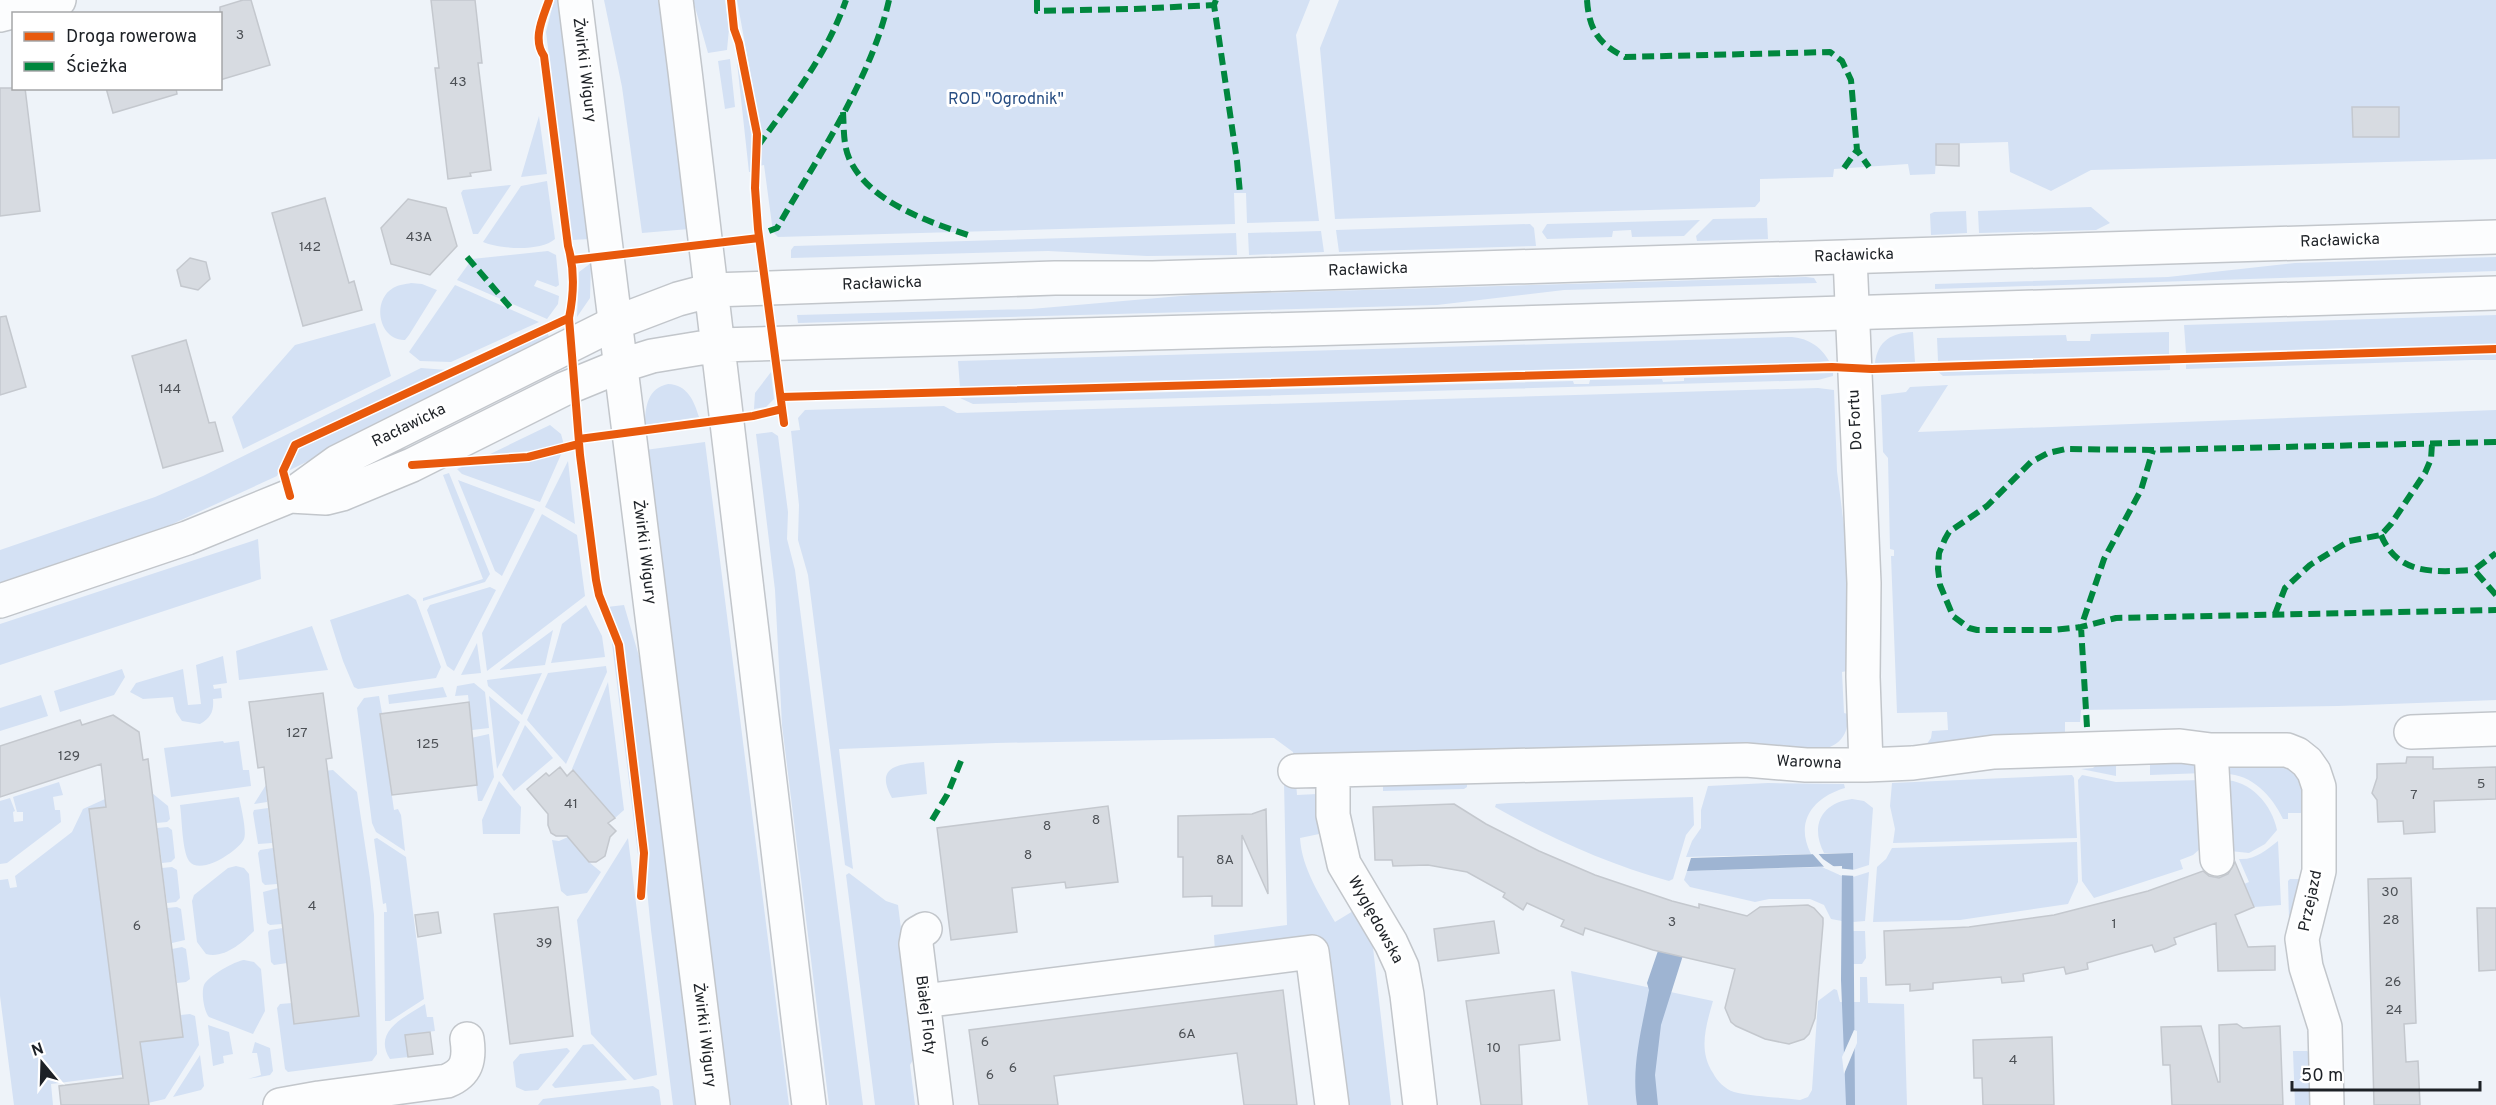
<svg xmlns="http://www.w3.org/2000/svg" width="2496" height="1105" font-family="Overpass,sans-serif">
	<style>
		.green { fill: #d4e1f4 }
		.water { fill: #9eb4d2 }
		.pier { fill: #eef3f9 }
		.building { fill: #d7dbe1; stroke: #c4c8ce; stroke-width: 1.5 }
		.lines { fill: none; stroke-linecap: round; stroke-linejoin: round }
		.minor-casing { stroke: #c2c6cb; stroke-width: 36 }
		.major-casing { stroke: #c2c6cb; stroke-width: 36 }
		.minor { stroke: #fcfdfe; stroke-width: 33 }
		.major { stroke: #fcfdfe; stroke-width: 33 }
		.quiet { stroke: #00873e; stroke-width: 6; stroke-dasharray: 12 6; stroke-linecap: butt }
		.cycleway-casing { stroke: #fff; stroke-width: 11 }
		.cycleway { stroke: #e8590c; stroke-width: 8 }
		.labels { text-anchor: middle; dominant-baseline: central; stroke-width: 6; stroke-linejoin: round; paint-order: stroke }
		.number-label { font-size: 14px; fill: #4c5055 }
		.street-label { font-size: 16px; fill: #1d2126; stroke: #fff }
		.park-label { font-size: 16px; fill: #284e83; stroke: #fff }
	</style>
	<rect width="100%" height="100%" fill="#eef3f9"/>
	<!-- green -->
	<path class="green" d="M554,0H560L590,239L572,240L546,32Z
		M604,0H662L689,229L642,233L622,87Z
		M693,0H725L729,29L727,50L708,53Z
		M737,0H1310L1296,35L1319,221L1247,223L1246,193H1234L1235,224L778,237L773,232L764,165L759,166L761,132Z
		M1339,0H2496V159L2091,170L2051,191L2010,172L2008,142L1937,144L1935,174L1910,175L1908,164L1834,169L1833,177L1760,179V201L1755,207L1335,219L1320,48Z
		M735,44L753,135L751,172H749Z
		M730,59L735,107L725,109L718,61Z
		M539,116L547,174L521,177Z
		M547,181L555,239C540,252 500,249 483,242L521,186Z
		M511,185L478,234H473L461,193L463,190Z
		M2091,207L2110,223L2096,230L1979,233L1978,211Z
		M1966,211L1967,233L1931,235L1930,214L1934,212Z
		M1767,218L1768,239L1697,241L1696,236L1713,219Z
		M1700,220L1684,236L1632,237L1631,230L1613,231L1612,237L1547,239L1542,232L1547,224Z
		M1530,224L1534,228L1536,246L1339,252L1336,230Z
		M1321,231L1324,252L1249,255L1248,233Z
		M1236,233L1237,255L1147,256L1048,251L791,258V250L794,246Z
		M548,251L556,255L559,285L556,287L537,280L534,286L559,296L558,304L547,319L457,280L472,259Z
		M2496,257V271L1935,289V284L2168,277L2295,263Z
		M591,263L590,298L577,317L579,272Z
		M1806,277L1814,278L1817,283L1564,290L1437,305L798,323L797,315L1031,309L1192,295Z
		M411,283L422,284L437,290L409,335L405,340C379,341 371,301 393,288C398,285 406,284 411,283Z
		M455,285L539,322L451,362L420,361L409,352Z
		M2496,315V344L2186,353L2184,325Z
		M375,323L391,376L243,449L232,417L295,345Z
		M547,332L551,341L286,472L294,451L300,445Z
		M1913,332L1915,362L1875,363C1878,340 1892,333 1913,332Z
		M2169,332V354L1938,361L1937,338L2066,335L2067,341H2090L2091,334Z
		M1789,337C1806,337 1821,346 1829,361L1803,364L960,388L958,361Z
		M2496,354V360H2472L2186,369V364Z
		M2170,364V370L1943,376L1937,371Z
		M421,368L447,370L295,440L288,449L277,476L153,533L0,585V550L155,497L203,476Z
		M771,372L774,399L766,407L754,409L755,393Z
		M1833,373V376L1818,380L973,404L960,398L1573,381L1574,384H1589L1590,380L1662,379L1663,382L1684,381V378Z
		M668,384C688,385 694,401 699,417L645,425C645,406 648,388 668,384Z
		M1948,385L1918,432L2496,410V700L2338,706L2081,710L2080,722H2065V734L1984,736L1924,748L1931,738L1932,731L1948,730L1947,712L1897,713L1891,556H1894V550L1890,549L1888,458L1883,452L1881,395L1906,392L1910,387Z
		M1818,388L1834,390L1837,471L1850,573L1851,605L1846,646L1847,671L1842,672L1844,713L1848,714C1850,766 1789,748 1757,744L1294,759L1293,752L1274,738L996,743L839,749L853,869L845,865L808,575L798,540L799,505L791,431L800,430L798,418L805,410L944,406L957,413Z
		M550,425L561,434L564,445L528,454L484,457Z
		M772,432L778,436L788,512L787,539L795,570L863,1105H829L782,725L775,590L756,434Z
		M705,442L789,1105H728L645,450Z
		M563,450L540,502L462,474L457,469L469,464L528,460Z
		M568,461L575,524L545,507Z
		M449,473L490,574L485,582L423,601V598L483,579L443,475Z
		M458,480L535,509L502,576L495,571Z
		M542,514L577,535L585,596L487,671L482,633Z
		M258,539L261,579L0,665V624Z
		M490,587L496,590L454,671L447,666L427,610L430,605Z
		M408,594L416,600L441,667L436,678L358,689L354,687L343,661L330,620Z
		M586,605L602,636L605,657L551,663L562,624Z
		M624,605L643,670L699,1105H673L651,930L647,890L648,851L630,702L622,642L607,607Z
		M312,626L328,670L239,680L236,651Z
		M553,630L545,665L499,670Z
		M611,635L614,643L640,854V871Z
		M477,643L481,673L461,675Z
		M223,656L227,683L213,685L214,689L221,688L222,698L213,699C214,711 211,718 200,724L182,721L176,712L173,697L143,699L130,692L136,683L183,669L188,705L201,704L196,665Z
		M606,666L607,672L566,764L527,720L548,673Z
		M122,669L125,677L114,695L60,712L54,691Z
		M542,673L522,715L488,686L487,680Z
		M608,682L624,810L615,818L572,769Z
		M474,683L485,692L489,728L472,730L468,695L455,696L457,686Z
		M443,687L447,697L389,704L388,695Z
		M41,695L48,716L0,731V708Z
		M379,696L382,713L380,714L394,810L398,809L401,815L405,851L376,832L372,823L357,708L364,698Z
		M489,696L520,722L497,769Z
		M525,725L553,758L514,791L502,775Z
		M489,734L494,777L482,801H478L471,738Z
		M223,741L224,743L239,741L243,770H249L251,786L171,797L164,748Z
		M2104,758L2116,762V776L2081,769L2093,768Z
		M2150,761L2200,762L2204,773L2150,775Z
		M924,762L927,794L892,798C874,766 899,764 924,762Z
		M2226,763L2288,765L2305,786L2303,813H2288V819H2283C2272,795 2250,772 2222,774Z
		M333,770L357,792L370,878L374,915L377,1054L372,1061L288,1072L285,1069L277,1008L280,1004L292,1003L328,780L266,787L267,802L254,804L271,777Z
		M2072,775L2074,778L2077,838L1893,843L1895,829L1890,806L1892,783Z
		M2082,775L2116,782L2204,780L2201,848L2193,855L2180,860L2183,869L2094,898L2082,881L2078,780Z
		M2223,780C2251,780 2272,805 2277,830L2265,844L2249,853L2230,851Z
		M499,781L521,807L520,834H483L482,820Z
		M59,782L63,795L53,797L55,810H60L61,822L7,863L0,864V801L10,798L15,811L13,812L14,822L23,821V812H17L13,797Z
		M1284,782H1296L1297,795L1317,794L1324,833L1300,838C1302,869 1320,895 1335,922L1358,908L1371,930L1391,1105H1325L1306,965L1215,953L1214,935L1287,925Z
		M1383,783H1467V787L1464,789L1383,791Z
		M1768,783L1844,784L1845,788C1814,797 1794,821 1811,854L1686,857L1692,841L1701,828V810L1708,786Z
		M152,793L168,806L170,819L167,822L156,823L154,802L90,809L119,1044L183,1037L181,1015L190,1014L195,1016L199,1045L165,1099L148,1103L144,1072L51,1084L53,1105H14L0,996V880L8,879L10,888L17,887L15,876L72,832L83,809L105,799Z
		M239,797C241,807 247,831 244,839C240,849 201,877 189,861C182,851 182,818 180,805Z
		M1693,797L1694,825L1686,835L1673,879L1669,881C1608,864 1550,838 1495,807L1496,804L1509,803Z
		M1852,799L1864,801L1873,808L1869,865L1853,870V853H1824C1810,826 1821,803 1852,799Z
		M268,808L272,843L258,844L253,813L254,810Z
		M168,827L172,830L175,858L171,862L162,863L157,828Z
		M568,837L589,862L601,872L587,893L567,896L561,891L552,840L559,841Z
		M377,838L406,857L424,999L390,1021H385L384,912H387L386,903L383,904L374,839Z
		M628,838L657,1075L634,1080L591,1034L577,920Z
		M2278,841L2281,905L2254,907L2244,884L2249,882L2239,859C2256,860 2266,850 2278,841Z
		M2077,842L2078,882L2068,904L1960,920L1873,922L1877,867L1886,859L1892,848Z
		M273,848L277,884L265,885L262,882L258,853L260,850Z
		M236,866L244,868L249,874L254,931C242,943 224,959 206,954L197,942L192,901L194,895L228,868Z
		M172,867L177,870L180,898L176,902L167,903L162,868Z
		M1822,867L1842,876V921L1831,919L1824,905L1810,899H1769L1755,902L1690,887L1684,880L1687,871Z
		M1869,872L1865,921L1853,922V877Z
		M849,873L886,901L898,905L917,1053L910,1065L915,1105H875L846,875Z
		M2290,879H2303L2293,920H2289L2288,881Z
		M278,888L282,924L270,925L267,923L263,892Z
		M177,907L181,909L185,940L172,943L167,908Z
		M283,928L287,963L274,965L271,962L268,932L270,930Z
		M1853,931H1865L1866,958L1862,964H1852Z
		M182,947L186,949L190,979L186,982L177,983L172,949Z
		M244,960L254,962L261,969L265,1011L253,1034L209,1017C204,1011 201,993 204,985C208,976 235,961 244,960Z
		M1571,971L1713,1001C1706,1026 1698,1050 1713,1073C1717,1081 1725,1089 1734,1092C1754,1097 1779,1097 1800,1100L1808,1097L1812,1090L1818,1001L1834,989L1837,990L1840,1002H1860V977H1867L1868,1003L1904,1004L1907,1105H1588Z
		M425,1004L427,1017H433L435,1031L405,1035L408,1057L390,1059C372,1031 405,1017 425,1004Z
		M208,1025L229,1032L233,1054L223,1056L224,1063L213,1066Z
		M255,1042L270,1048L273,1071L270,1075L248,1079L261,1075L257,1053H252Z
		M593,1044L627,1080L555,1088L552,1085L583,1045Z
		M567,1048L570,1051L538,1090L525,1091L516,1087L513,1062L520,1054Z
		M2293,1051H2307L2311,1054L2313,1105H2295Z
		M200,1055L204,1086L201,1090L173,1097Z
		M653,1086L659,1090L661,1105H538L543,1099Z"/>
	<!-- water -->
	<path class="water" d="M1853,853L1855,1105H1846L1841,980L1842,866L1687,871L1691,858Z
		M1674,904L1697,911L1661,1025L1655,1075L1658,1105H1637C1631,1066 1642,1028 1649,990L1647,983Z"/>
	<!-- pier -->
	<path class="pier" d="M1810,851H1816L1823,859L1836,868L1856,870V876L1839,875V869H1826Z
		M1854,1030L1857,1031V1043L1844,1074L1842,1057Z"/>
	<!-- building -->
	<path class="building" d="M243,0H251L270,65L220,80V7Z
		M431,0H475L482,63H478L491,170L470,173L471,176L448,179L435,68H439Z
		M0,88H25L40,211L0,216Z
		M106,88H176L177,94L113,113Z
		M2352,107H2399V137H2353Z
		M1936,144H1959V166L1936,165Z
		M325,198L349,283L354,281L362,310L303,326L272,213Z
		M408,199L446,208L457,246L430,275L391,264L381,228Z
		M190,258L206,262L210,279L198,290L181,286L177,270Z
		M6,316L26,387L0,395V317Z
		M186,340L209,423L215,422L223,451L163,468L132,356Z
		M323,693L332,758L326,759L359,1016L294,1024L264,767L258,768L249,702Z
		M469,702L477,785L392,795L380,714Z
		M113,715L139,732L143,760L148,759L183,1037L140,1042L149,1105H61L59,1086L123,1078L89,809L106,807L101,764L0,797V746L80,720L82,725Z
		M2407,757H2433V769L2496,767V799L2434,801L2435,832L2404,834L2403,821L2378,822L2377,800L2372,793L2377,778V764L2406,763Z
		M560,767L567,776L573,770L615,818L608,823L616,831L610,837L605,856L596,862H589L567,836H556L551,833L548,825V814L527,789L546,773L549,776Z
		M1454,804L1486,824L1539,851L1595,875L1672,901L1699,908V904L1747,916L1760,907L1808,905L1814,908L1823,918V924L1815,1018L1809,1034L1804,1039L1789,1044L1765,1039L1736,1026L1731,1022L1725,1008L1735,969L1653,950L1585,928L1583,935L1561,926L1564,920L1527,903L1523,910L1503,897L1505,893L1467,872L1428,865L1393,866L1392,860H1375L1373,807Z
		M1108,806L1118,882L1066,888L1065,882L1012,888L1017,932L951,940L937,828Z
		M1266,809L1268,894L1242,835V906H1212V896L1183,897V857H1178V816L1252,814Z
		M2235,862L2254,907L2235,915L2248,947L2275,946V970L2218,971L2216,923L2174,938L2176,944L2167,948L2155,952L2152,945L2087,963L2088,969L2066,974L2064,967L2023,974L2024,981L2002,983L2001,977L1933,983V989L1910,991V984L1886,985L1884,931L1969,927L2054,915L2148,891L2203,871L2209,876L2219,878L2228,874Z
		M2411,878L2416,1023L2404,1024L2406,1062L2418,1061L2420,1105H2374L2368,879Z
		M558,907L573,1036L510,1044L494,914Z
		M2477,908H2496V970L2479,971Z
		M438,912L441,933L418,937L415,915Z
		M1494,921L1499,953L1438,961L1434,929Z
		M1283,990L1297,1105H1244L1237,1053L1054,1076L1058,1105H979L969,1030Z
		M1554,990L1560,1040L1519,1045L1522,1105H1481L1466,1001Z
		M2237,1024L2243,1028L2280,1026L2283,1105H2172L2170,1065H2163L2161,1027L2201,1026L2218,1082H2220L2219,1025Z
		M430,1032L433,1054L408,1057L405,1035Z
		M2052,1037L2054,1105H1983L1982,1078H1974L1973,1040Z"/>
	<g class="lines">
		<defs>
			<path id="minor" d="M0,15L59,0
				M1850,257L1864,583L1863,677L1866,765
				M290,496L326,498L342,494L412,465L564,389L620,366
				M0,601L187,538L290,496L337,462L615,323
				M2411,732L2496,729
				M2211,750L2217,859
				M1295,771L1746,760L1806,765H1866L1913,763L1994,752L2180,746L2211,750H2287L2297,754L2307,762L2314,772L2319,787V871L2302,939L2306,967L2325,1027L2327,1105
				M1336,772L1333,782V815L1344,864L1391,943L1402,967L1407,995L1420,1105
				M925,929L918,933L916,944L936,1105
				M923,1001L1312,952L1332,1105
				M280,1105L319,1098L447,1081C467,1073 470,1060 467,1039"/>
			<path id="major" d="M575,0L713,1105
				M676,0C723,368 762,737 809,1105
				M615,323L678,299L712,290L1055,278H1153L2496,237
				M620,366L652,356L719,345L1449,325L2496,293"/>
		</defs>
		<!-- minor casing -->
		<use href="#minor" class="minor-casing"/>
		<!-- major casing -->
		<use href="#major" class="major-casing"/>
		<!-- minor -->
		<use href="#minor" class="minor"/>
		<!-- major -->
		<use href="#major" class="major"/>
		<!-- quiet -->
		<path class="quiet" d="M1037,0V11L1134,9L1214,5
			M1216,0L1214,5L1237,161L1240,193
			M1587,0C1589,29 1598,44 1625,57L1830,52L1842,61L1851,80L1857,150L1869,167
			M843,112C844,127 843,144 849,158C868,202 929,222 971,236
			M758,146C791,100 827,55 846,0
			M1844,168L1857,150
			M769,231L777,228C817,158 871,80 889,0
			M467,257L510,307
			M2496,442L2153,450L2066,449L2048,453L2031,462L1987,506L1949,532L1945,539L1939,553L1938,569L1940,585L1953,616L1969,628L1977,630H2054L2081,627L2116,618L2496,610
			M2381,535C2398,576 2435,572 2474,570
			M2496,595L2474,570L2496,553
			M2275,614L2285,588L2310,565L2349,541L2381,535L2391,524L2425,473L2431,459L2432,444
			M2087,727L2081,627L2104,559L2141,490L2153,450
			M932,820L947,795L963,756"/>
		<defs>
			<path id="cycleway" d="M549,0C543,18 532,39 544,56L568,246C575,270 574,294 569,318L580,455L596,580L599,595L619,645L644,853L641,896
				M731,0L734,29L739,43L757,134L755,188L758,229L784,423
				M572,260L759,238
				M781,397L1832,367L1872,369L2496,349
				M579,439L753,416L782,409
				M412,465L528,457L579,444
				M290,496L283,471L295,445L569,318"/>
		</defs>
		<!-- cycleway casing -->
		<use href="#cycleway" class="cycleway-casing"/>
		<!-- cycleway -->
		<use href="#cycleway" class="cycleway"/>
	</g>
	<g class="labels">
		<!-- number labels -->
		<g class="number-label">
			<text x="240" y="35">3</text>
			<text x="458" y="82">43</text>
			<text x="419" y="237">43A</text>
			<text x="310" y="247">142</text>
			<text x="170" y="389">144</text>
			<text x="297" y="733">127</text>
			<text x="428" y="744">125</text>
			<text x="69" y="756">129</text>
			<text x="2481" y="784">5</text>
			<text x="2414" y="795">7</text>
			<text x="571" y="804">41</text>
			<text x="1096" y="820">8</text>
			<text x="1047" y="826">8</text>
			<text x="1028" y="855">8</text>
			<text x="1225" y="860">8A</text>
			<text x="2390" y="892">30</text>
			<text x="312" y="906">4</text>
			<text x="2391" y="920">28</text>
			<text x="1672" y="922">3</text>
			<text x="2114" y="924">1</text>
			<text x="137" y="926">6</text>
			<text x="544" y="943">39</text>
			<text x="2393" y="982">26</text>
			<text x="2394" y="1010">24</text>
			<text x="1187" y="1034">6A</text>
			<text x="985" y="1042">6</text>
			<text x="1494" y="1048">10</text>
			<text x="2013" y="1060">4</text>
			<text x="1013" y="1068">6</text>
			<text x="990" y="1075">6</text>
		</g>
		<!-- street labels -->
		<g class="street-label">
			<text transform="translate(584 70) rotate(83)">Żwirki i Wigury</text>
			<text transform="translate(2340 241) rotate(-2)">Racławicka</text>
			<text transform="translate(1854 256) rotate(-2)">Racławicka</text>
			<text transform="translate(1368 270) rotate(-2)">Racławicka</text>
			<text transform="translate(882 284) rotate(-2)">Racławicka</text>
			<text transform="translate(1856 420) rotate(-93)">Do Fortu</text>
			<text transform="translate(409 426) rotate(-26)">Racławicka</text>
			<text transform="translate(644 552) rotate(83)">Żwirki i Wigury</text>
			<text transform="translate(1809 763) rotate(2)">Warowna</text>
			<text transform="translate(2311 901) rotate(-78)">Przejazd</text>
			<text transform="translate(1375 920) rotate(61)">Wyględowska</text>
			<text transform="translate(925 1015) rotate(83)">Białej Floty</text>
			<text transform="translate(704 1035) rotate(83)">Żwirki i Wigury</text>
		</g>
		<!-- park labels -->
		<g class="park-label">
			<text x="1006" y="100">ROD "Ogrodnik"</text>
		</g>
	</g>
	<!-- legend -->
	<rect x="12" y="12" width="210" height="78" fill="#ffffff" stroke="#a5a6a8" stroke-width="1.5"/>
	<rect x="24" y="32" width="30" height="9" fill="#e8590c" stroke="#a5a6a8" stroke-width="1.5"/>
	<text x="66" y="42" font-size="18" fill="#1d2126">Droga rowerowa</text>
	<rect x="24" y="62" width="30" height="9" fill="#00873e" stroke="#a5a6a8" stroke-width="1.5"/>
	<text x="66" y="72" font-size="18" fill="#1d2126">Ścieżka</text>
	<!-- north arrow -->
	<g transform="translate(42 1063) rotate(341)" stroke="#ffffff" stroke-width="4.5" paint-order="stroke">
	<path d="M0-4.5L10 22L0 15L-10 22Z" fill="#1d2126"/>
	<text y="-9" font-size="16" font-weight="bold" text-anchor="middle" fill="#1d2126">N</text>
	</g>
	<!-- scale -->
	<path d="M2292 1081v9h188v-9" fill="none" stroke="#1d2126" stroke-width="3"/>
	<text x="2301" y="1081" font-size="18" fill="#1d2126" stroke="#ffffff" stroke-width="4.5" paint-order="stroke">50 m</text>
</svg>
